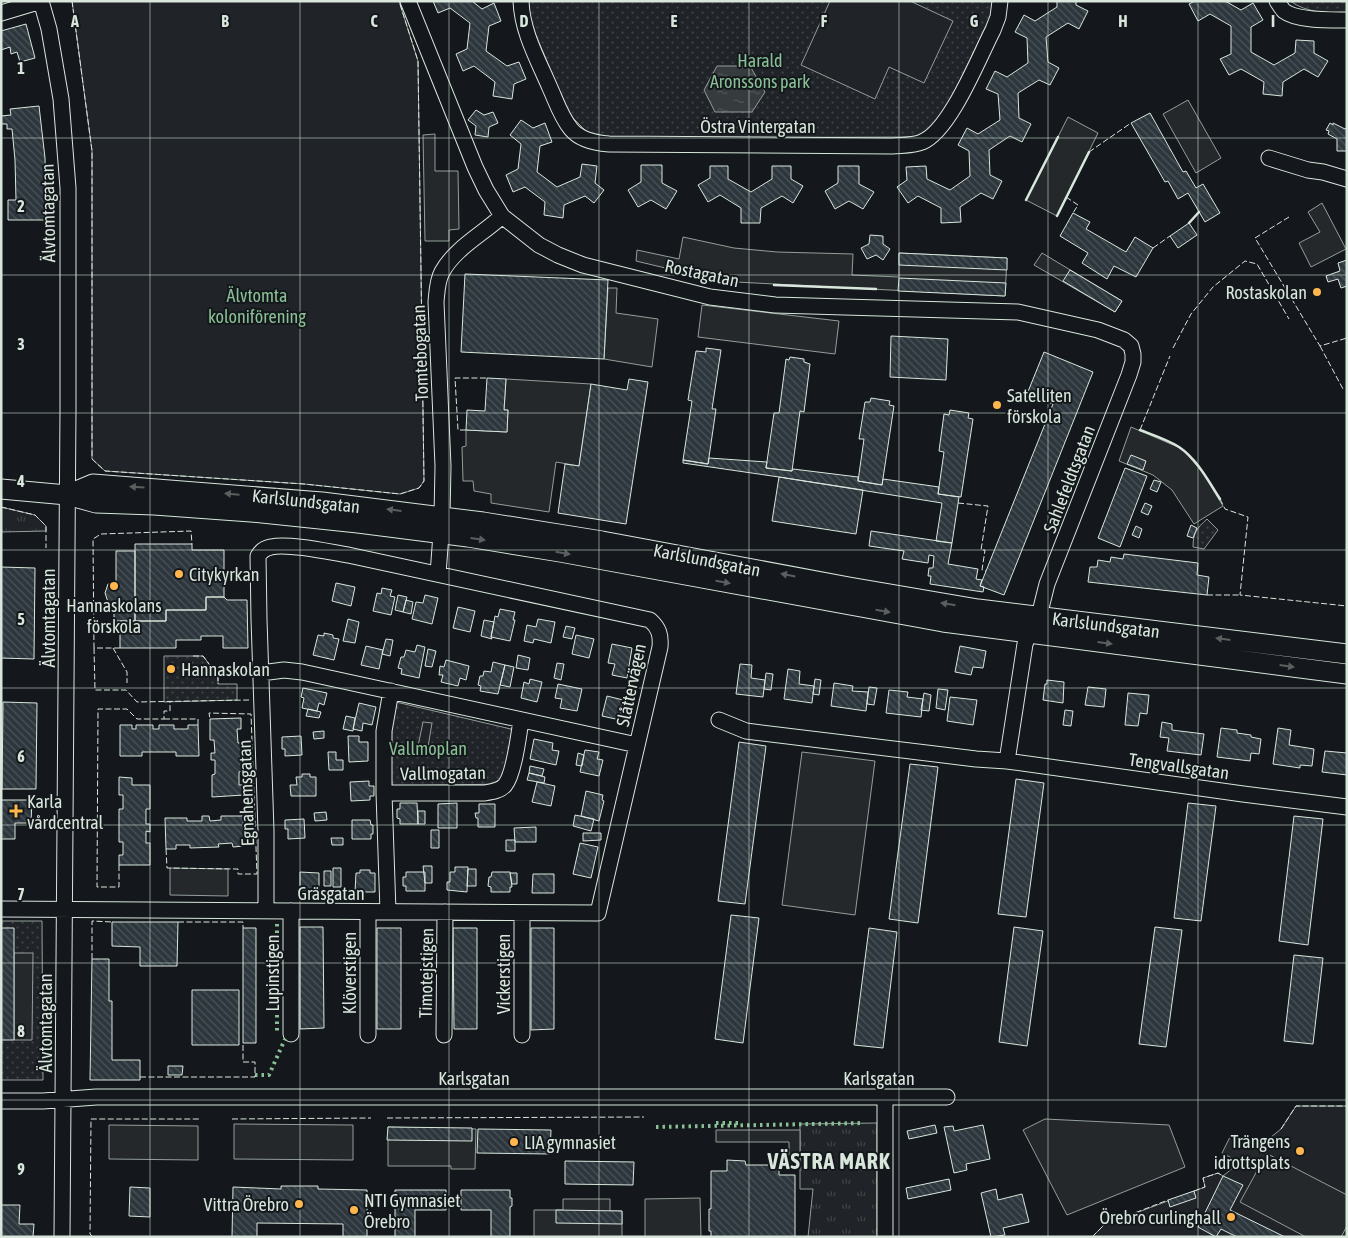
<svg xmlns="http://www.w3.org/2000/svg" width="1348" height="1238" font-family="'Asap Condensed',sans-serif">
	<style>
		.grass { fill: url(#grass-tufts); stroke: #939e99 }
		.park { fill: url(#park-dots); stroke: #939e99 }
		.garden { fill: #202428; stroke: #939e99 }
		.parking { fill: #24282b; stroke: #939e99 }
		.water { fill: url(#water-ripples); stroke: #939e99 }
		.building { fill: url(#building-back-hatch); stroke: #d8e6dc }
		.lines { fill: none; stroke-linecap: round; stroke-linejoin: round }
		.minor-casing { stroke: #d8e6dc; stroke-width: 17 }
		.major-casing { stroke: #d8e6dc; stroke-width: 21 }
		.minor { stroke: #14181c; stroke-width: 15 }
		.major { stroke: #14181c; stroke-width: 19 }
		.hedge { stroke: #8ac095; stroke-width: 4; stroke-dasharray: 2.5 4; stroke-linecap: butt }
		.fence { stroke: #d8e6dc; stroke-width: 1; stroke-dasharray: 6 2.5; stroke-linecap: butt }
		.wall { stroke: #d8e6dc; stroke-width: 2.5 }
		.oneway { fill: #59605f }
		.grid { fill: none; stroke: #d8e6dc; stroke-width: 1; stroke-opacity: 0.55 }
		.poi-dot { fill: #ffb74d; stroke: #14181c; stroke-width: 2 }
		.labels { text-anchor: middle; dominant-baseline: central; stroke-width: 4; stroke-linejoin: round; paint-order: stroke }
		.park-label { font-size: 18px; fill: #8ac095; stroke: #14181c }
		.street-label { font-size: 18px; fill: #d8e6dc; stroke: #14181c }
		.poi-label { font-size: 18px; fill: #d8e6dc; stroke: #14181c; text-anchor: start }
		.district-label { font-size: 22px; font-weight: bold; letter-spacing: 1px; fill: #d8e6dc; stroke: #14181c }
		.grid-label { font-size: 16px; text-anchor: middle; font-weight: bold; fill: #d8e6dc; stroke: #14181c; stroke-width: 4; stroke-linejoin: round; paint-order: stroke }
	</style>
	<defs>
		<pattern id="grass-tufts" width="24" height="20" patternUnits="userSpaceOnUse" patternTransform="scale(1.25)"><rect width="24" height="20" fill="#202428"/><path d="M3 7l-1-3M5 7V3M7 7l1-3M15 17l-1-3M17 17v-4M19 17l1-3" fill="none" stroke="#404447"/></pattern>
		<pattern id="park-dots" width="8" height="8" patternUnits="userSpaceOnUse" patternTransform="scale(1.25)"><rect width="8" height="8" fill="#202428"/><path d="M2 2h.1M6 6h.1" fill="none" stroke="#404447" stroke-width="1.8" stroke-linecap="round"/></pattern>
		<pattern id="water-ripples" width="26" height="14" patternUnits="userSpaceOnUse" patternTransform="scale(1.25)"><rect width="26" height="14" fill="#363b3e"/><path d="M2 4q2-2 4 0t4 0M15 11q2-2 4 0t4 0" fill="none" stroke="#525759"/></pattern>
		<pattern id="building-back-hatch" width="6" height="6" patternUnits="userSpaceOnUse" patternTransform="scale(1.25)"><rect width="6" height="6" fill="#2c363c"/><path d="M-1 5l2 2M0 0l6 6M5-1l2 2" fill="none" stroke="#4a5358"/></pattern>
	</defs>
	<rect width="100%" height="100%" fill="#14181c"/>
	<!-- grass -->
	<path class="grass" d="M1,507L35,515L46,526V531L1,532Z
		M877,1123V1237H808L813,1189H800V1124Z"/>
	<!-- park -->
	<path class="park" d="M525,1H994V9L946,110L934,126L915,137L612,138L589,134L570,115L528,17Z
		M1290,1H1347V14C1327,13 1307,13 1290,1Z
		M1207,519L1218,530L1204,549L1193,547C1193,533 1197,528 1207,519Z
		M164,656H203L218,676V684H237V700L164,702Z
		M396,702L515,730L502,784L392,786L389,736Z
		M1,921H42L43,1080H1Z"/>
	<!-- garden -->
	<path class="garden" d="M72,1H399L418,61L424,481L419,488L400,494L304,484L105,471L92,459V151Z
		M830,1H910L953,21L924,83L889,67L875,99L801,65Z
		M423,722L432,723L427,753L417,751Z
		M1296,1106H1347V1237H1092L1104,1225L1205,1187L1203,1178L1218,1173L1223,1176L1281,1129Z"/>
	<!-- parking -->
	<path class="parking" d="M1188,100L1221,158L1196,173L1163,114Z
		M1068,117L1098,133L1057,216L1026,200Z
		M435,134V171H458L459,229L449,230V241H425L423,135Z
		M1322,203L1346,249L1311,267L1299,243L1320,232L1308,212Z
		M683,237L734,248L777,252L853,254L852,275L899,277V253L1007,258L1005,296L736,282L699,276L636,261L637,250L679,259Z
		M1042,253L1122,301L1115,312L1034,265Z
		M608,288H617L616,313L658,319L652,367L604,359Z
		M702,305L839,321L835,354L698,337Z
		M506,379L591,384L579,466L556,462L549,512L491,503V494L474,491L473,481H463L462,447L466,446V430L507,432L508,410H504Z
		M1131,427L1178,447L1185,452L1203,473L1223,506L1194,524L1172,490L1153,475L1119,461Z
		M802,752L875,761L855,915L782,905Z
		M170,868L228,869V896L170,895Z
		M14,953H33L32,1040H14Z
		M1045,1119L1169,1125L1185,1167L1067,1215L1023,1130Z
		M234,1124L353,1125V1160L234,1159Z
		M109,1125L198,1126V1160L109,1159Z
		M388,1127L476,1129L475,1169H451V1166H388Z
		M716,1130H800V1166H789V1142H716Z
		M1231,1135L1347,1195V1226L1341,1237H1306L1240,1202L1257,1171L1222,1153Z
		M700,1198L701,1237H645V1199Z
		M563,1199H610V1211H622V1237H534V1210H563Z"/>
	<!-- water -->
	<path class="water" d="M717,66H750L765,92L752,112H715L704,90Z"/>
	<!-- building -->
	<path class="building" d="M433,1H472L482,9L494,3L501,21L489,26L486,51L507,66L519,62L526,79L514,84L512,99L493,96L495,82L474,66L463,71L456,54L467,49L470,23L450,8L438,13Z
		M1057,1H1076V5L1088,11L1079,29L1068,23L1046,37L1048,62L1059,68L1050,85L1039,80L1018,93L1019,118L1031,124L1022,142L1010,136L989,150L990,175L1002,181L993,199L981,193L960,207L961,222L941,223V208L918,196L908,203L897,187L907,180L906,167L926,166L927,179L950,190L970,176L969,151L958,145L967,128L978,134L1000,120L998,94L986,89L995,71L1007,77L1028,63L1027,38L1015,32L1024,15L1035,21L1057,7Z
		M1195,1H1225L1241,10L1253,3L1263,20L1251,27V52L1274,65L1295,53L1296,40L1314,41V53L1328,61L1318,77L1304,69L1283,82L1282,96L1263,94L1264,82L1241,69L1229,75L1220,59L1231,54V26L1210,14L1198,21L1189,4Z
		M26,24L35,58L20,62L17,52L11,54L10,47L1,50V31Z
		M39,106L45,158L46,220H8V200H16L15,160L12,129H7V124H1V116L11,115L10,109Z
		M476,110L484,115L493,112L498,123L489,127L488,137L475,135L476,126L468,120Z
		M1150,113L1183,172L1186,171L1196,188L1203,184L1220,213L1205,222L1188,193L1178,199L1168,181L1165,182L1131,123Z
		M521,120L533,128L545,123L552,142L540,146L537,172L557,187L580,177L582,164L597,166L595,183L604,190L594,203L585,196L564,205L563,218L544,215L545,202L525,187L513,192L506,175L518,169L521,144L510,135Z
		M1330,123L1333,125V123L1345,129L1347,127V151H1337V139L1328,134L1329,131L1326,130Z
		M641,165H662V183L677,191L666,209L651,200L638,207L628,190L641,182Z
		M710,166H728V179L751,192L772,179V166H791V179L803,186L793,203L782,196L761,208L760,223H741V208L720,195L708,202L698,185L710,178Z
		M838,166H859V184L874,192L863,209L849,201L835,209L825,191L838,183Z
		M1073,213L1090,222L1086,229L1126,252L1135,237L1153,248L1136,277L1114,266L1107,279L1082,263L1088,253L1060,236Z
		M1189,223L1197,235L1178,248L1170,236Z
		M870,235L883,236V244L890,249L883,260L876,255L867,259L861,248L869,244Z
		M899,253L1007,258V270L899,265Z
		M1347,260V286L1341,288L1338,279L1328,282L1326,276L1340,271L1338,263Z
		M1070,270L1122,301L1115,312L1063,281Z
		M465,274L608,280L604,359L461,352Z
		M899,278L1006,283L1005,296L898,291Z
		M891,336L948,339L946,380L890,377Z
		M706,348L721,350L712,409H716L708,464L683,460L692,401L688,400L696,351L706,352Z
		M1044,352L1093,372L1004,595L980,586L1053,404L1027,394Z
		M790,357L804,359V362L810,364L804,412L800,411L792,471L766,468L774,413H779L786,359L789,360Z
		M487,378L506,379L504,410H508L507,432L466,430L467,410L485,411Z
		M629,379L648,382L626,524L558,513L565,464L579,466L591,384L627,390Z
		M871,398L890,401L889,405L894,406L882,485L858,481L864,439H859L865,402H870Z
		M950,410L969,413L968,418L973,419L961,497L938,494L944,452L939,451L944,414L949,415Z
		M1131,455L1146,461L1143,470L1127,464Z
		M709,458L767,462L766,468L792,471L793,469L858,477V481L882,485L883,479L939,487L938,494L959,497L952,543L936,541L942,503L779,477L683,463V460L708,464Z
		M1125,468L1147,476L1120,547L1098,538Z
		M779,477L863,490L856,534L772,521Z
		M1154,480L1161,482L1157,492L1150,489Z
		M1145,503L1152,506L1148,515L1141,512Z
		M1191,525L1197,528L1193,538L1187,536Z
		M1136,526L1142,529L1139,538L1132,535Z
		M871,531L952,543L948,564L978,569L976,579L982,580L980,586L984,587L983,592L930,584L931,576H928L929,568H933L934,556L929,555L928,563L902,559L904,551L869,546Z
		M135,544H192V550H224V597H206V610H166V621H135Z
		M116,551H135V621H114V605H109L105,593L108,584H116Z
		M1124,554L1198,563L1197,575L1209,577L1207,595L1088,582L1090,567H1097L1098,560L1110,562L1111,557L1123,559Z
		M1,567L35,568L34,659L1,658Z
		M336,583L355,587L351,606L332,601Z
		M382,588L392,590L390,596L395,597L391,615L373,611L377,593L381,594Z
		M398,595L407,597L403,612L395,610Z
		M425,595L438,598L432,624L412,619L416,602L423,603Z
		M206,597H224L227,600H247L248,648H223V636H201V640H176V648H120V621H166V610H206Z
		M406,600L413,602L411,614L403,612Z
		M458,607L475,611L470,632L453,628Z
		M500,609L515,612L513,620H515L510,641L491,637L495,616L498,617Z
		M348,619L359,622L355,643L343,641Z
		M538,619L555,622L551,643L534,639L533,643L524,641L527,625L536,627Z
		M484,620L494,622L491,637L492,639L481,636Z
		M566,626L575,628L572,639L563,637Z
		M324,633L333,635V638L339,639L334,660L313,655L318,635L324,636Z
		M576,635L594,639L589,658L572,654Z
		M386,639L393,640L390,656L382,654Z
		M612,644L632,648L627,678L612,675L615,664L608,663Z
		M417,645L425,647L419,678L401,674L402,669L398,668L401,657H404L406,650L415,652Z
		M366,646L383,650L379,669L361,665Z
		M960,646L986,651L983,668L973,667L971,675L955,672Z
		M428,649L436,651L432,667L425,666Z
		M518,655L530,658L528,670L516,668Z
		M446,660L469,666L466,680L460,678L458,686L441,682L443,675H439L440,666L444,667Z
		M493,662L505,665L498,694L480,691L481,686L478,685L480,676H483L484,671L491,672Z
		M557,663L564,664L561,680L554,678Z
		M740,664L752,665L751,678L765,680L763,697L736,694Z
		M505,665L514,667L510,687L500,685Z
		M788,669L800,671L799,684L814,686L812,703L784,699Z
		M766,673L773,674L771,690L764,689Z
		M530,679L542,682L537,702L521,698L524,682L529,684Z
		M815,679L821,680L819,695L813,694Z
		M1047,680L1064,682L1063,703L1043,700L1045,684H1047Z
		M834,683L853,686L852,691L868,692L866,711L831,706Z
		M558,684L582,689L577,711L560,708L562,699L555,698Z
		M869,687L877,688L874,705L867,704Z
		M1088,687L1106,689L1104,707L1085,705Z
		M303,688L327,693L324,705L319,703L317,711L302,708L304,698L301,697Z
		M938,689L948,690L945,710L936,708Z
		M889,690L908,692L907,697L923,699L921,717L886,713Z
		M924,693L931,695L929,711L921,710Z
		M1128,693L1149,695L1147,714L1140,713L1138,726L1125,725Z
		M607,696L623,700L620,720L602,716Z
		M950,697L977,700L973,725L947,721Z
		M3,702L37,703L36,789H2Z
		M359,703L376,707L372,725L363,723L362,731L353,729Z
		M308,709L321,712L319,718L306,716Z
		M1065,710L1073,711L1071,726L1063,725Z
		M346,716L355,718L353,731L343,729Z
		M241,718V729H237L238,743H242L243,771L239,772V785H243L244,795L212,797V775L215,774V760H211V753H215L214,740H210V719Z
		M1162,722L1172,724V730L1204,734L1201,755L1167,751L1169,738L1160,737Z
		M120,725H132V729H136V725H153V729H159V725H174V729H188V725H198L199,756H176V752H142V756H120Z
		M1221,728L1237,730V733L1251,735V737L1261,739L1259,754L1251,753L1250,761L1217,757Z
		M1278,728L1291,730L1289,745L1314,749L1312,766L1300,765V768L1273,764Z
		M324,731V738L314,739L313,732Z
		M301,736L302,755L285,756V749H282V737Z
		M348,736H359V742H368V761L349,762Z
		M534,739L553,743L552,750L559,751L556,765L530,759Z
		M739,742L766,746L745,904L718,901Z
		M585,750L599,752L597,759L603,760L599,776L580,772Z
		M1325,751L1347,753V775L1322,772Z
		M328,752H336V760H343V770H329Z
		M578,753L584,755L582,766L576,765Z
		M910,764L938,767L918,923L889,919Z
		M530,766L544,769L542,776L529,773Z
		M529,773L545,777L544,783L527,780Z
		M302,774H310V777H316V796H291L290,785H297L296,777H302Z
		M119,777L132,778V785H150V809H146V824H150V832L146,831V843H150V865H119V855H123V842H119V809H123V795H119Z
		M1016,779L1044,783L1026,917L998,914Z
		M369,781V786H374V796H370V800L351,801L350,782Z
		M537,782L555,786L551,806L532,802Z
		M586,791L603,795L602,800L604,801L599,821L581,816Z
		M1,800H32L31,823H15V839H1Z
		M400,803H417L418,824H400V819L397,818V809H400Z
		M457,803V828H438V804Z
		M1188,803L1216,806L1201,921L1174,918Z
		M479,804H495V827H478V818H476L475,813H479Z
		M418,811H425V824H418Z
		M326,812L327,820L315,821L314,813Z
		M575,815L594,819L591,831L573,826Z
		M202,816H209L210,821L221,820V816H243L244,846L233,847L232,843L218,844L219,847L190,848V845H176V849H166L165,818H187V821H202Z
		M1294,816L1323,819L1308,945L1279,941Z
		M304,819L305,838L288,839V829H285V820Z
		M352,820H370L371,825H373V834H371V839H352Z
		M536,827V842H515L514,828Z
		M431,830H439V848H431Z
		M583,833H601V840L583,841Z
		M331,838H343V845H332Z
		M506,840H515V851H506Z
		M580,843L598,847L591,878L573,874Z
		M423,866H432V883H425Z
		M455,867H468L467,892L447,890V882H450V872H455Z
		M333,868H341V887H333Z
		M468,869H476V886H467Z
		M360,870H370V873H375V892H355L356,873H360Z
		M324,871H331V886H324Z
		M300,872L319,873V892L300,891Z
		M406,872H425V891H406V886H403V877H406Z
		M492,872H510L512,887H510V892H491V887L488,886L489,877H491Z
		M510,873H517V884H512Z
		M533,874H554V893H532Z
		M731,915L759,918L743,1043L715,1039Z
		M112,922H178L177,966H140V947L112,946Z
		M300,927H323L324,1028L300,1029Z
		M1014,927L1043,931L1027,1046L999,1042Z
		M1155,927L1182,930L1166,1047L1139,1044Z
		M1,928H14V1040H1Z
		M243,928H256V1043H243Z
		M377,928H401V1029H377Z
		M453,928H477V1029H454Z
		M531,928H554V1029L531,1030Z
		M869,928L897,932L883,1048L854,1045Z
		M1294,955L1323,958L1313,1044L1284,1041Z
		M92,959H109V1001H112V1060H140V1080H90Z
		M192,990H239V1045H192Z
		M168,1066H183L182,1075H168Z
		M935,1125L937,1133L909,1139L907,1131Z
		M983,1125L990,1159L966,1164L967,1170L954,1173L944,1127L953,1126L954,1131Z
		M388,1127L472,1128V1141L387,1140Z
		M478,1129L551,1130L550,1154L477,1153Z
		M727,1160L745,1161L746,1165H779V1175H795V1237H711V1231H709V1209H711V1171H727Z
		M565,1161L634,1162L633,1185L565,1184Z
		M1223,1176L1243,1185L1230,1210L1285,1237H1237L1221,1229L1216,1237L1198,1227Z
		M949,1179L951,1190L908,1199L906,1188Z
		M281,1186H318V1189L367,1190V1237H343V1224L257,1223V1237H232L233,1187L281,1189Z
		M130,1187L150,1188V1217L129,1216Z
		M996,1189L998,1200L1022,1194L1029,1222L1003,1228L1005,1235L991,1237L981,1193Z
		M395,1190H446V1210H415V1237H395V1206L393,1207V1199H395Z
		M461,1190H510V1198H512V1206L510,1207V1237H491V1210H461Z
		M1194,1191L1196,1198L1170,1207L1168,1200Z
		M1,1205H20L19,1224H34L33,1237H1Z
		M556,1210L622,1211V1224L556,1223Z"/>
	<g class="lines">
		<defs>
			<path id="minor" d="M41,1L49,29L61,99L68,188V410L62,1237
				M408,1L475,167L486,190L502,216L539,245L558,255L583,265L710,297L775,305L1018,312L1098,330L1124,340L1131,346L1133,354V362L1129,375L1047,584L1041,608L1037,617
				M521,1C522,32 538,60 550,88C556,101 561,117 571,129C580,140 595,143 609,144L892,146C902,145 913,146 922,142C950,131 979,57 993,30L998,17L1000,1
				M1277,1C1279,4 1282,9 1284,11C1297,21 1331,20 1347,20
				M1,13L41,1
				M1269,158L1308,170L1323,172L1347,179
				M442,516L443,466L436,302C437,292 437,281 442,272C455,248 483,234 502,216
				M438,574L441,534
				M261,673L284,670L302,672L637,745
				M391,691L384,731V793H484C491,792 500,791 505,785C514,774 519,734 521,720
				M719,720L746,731L976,759L1007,761L1243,794L1347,807
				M1007,761L1025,644L1029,634
				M384,793L388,912
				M1,909L598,913L660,647C661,635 659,628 650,620L348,555C329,552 289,543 271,547C265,548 261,551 258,556L259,619L266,831V911
				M368,912V1035
				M291,1034V911
				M444,1035L445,912
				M522,1035V913
				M885,1097V1237
				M1,1101H43L96,1097H947"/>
			<path id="major" d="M1,489L67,495L96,503L154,505L251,512L358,523L468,537L560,552L943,622L1347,674
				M67,495L93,484L322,502L483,522L602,541L849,587L978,609L1347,654"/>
		</defs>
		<!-- minor casing -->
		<use href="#minor" class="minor-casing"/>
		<!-- major casing -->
		<use href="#major" class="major-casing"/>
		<!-- minor -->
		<use href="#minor" class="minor"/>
		<!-- major -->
		<use href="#major" class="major"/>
		<!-- hedge -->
		<path class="hedge" d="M277,924V1032
			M255,1075H269L285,1039
			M716,1123H742
			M656,1127L864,1123"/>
		<!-- fence -->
		<path class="fence" d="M72,1L92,151V459L105,471L304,484L400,494L419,488L424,481L418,61L399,1
			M1089,152L1131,123
			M1066,197L1078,205L1073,213
			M1289,217L1255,238L1320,346L1347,338
			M1153,248L1170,236
			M1320,346L1343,389
			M1173,348L1191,314L1213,287L1245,261L1257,264L1289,319
			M466,430H458L455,378H487
			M1140,430L1170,356
			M1220,499L1225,509L1248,517L1240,595L1347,606
			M958,503L988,506L981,550H985L982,570L986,571
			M1,507L35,515L46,526V548
			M1207,595H1240
			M94,648L95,690H126L137,702L249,700
			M113,648L127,672V683
			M120,648H94L93,539L101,534L191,531L192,544
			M193,656H203L218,676V684
			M164,719H198V725
			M166,849L167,868L238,869V874H257L251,714L209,713L210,719
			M119,865V887H97L98,709H127L137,719H164V711H170V701
			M178,922H243V928
			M92,959V921L112,922
			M140,1077H255V1062H243V1043
			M387,1118L644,1117
			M232,1119L371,1118
			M1281,1129L1296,1106H1347
			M1194,1191L1205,1187L1203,1178L1218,1173L1223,1176
			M93,1237L90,1234L91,1119H200
			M1092,1237L1104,1225L1168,1200"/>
		<!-- wall -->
		<path class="wall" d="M1026,200L1058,137
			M1057,216L1089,152
			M1189,223L1199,212
			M774,285L876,289
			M1140,430C1153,435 1168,440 1179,447C1197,459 1209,482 1220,499"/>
	</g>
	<!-- one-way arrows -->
	<defs><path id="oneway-solid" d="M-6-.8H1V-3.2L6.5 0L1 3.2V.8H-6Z" transform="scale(1.25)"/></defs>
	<g class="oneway">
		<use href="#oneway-solid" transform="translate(137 487) rotate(-176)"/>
		<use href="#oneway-solid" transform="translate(232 494) rotate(-175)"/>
		<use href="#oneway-solid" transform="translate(394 510) rotate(-173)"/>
		<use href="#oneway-solid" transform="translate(478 539) rotate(8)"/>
		<use href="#oneway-solid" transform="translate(563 553) rotate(10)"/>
		<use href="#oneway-solid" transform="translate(788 575) rotate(-169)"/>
		<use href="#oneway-solid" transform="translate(723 582) rotate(10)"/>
		<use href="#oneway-solid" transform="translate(948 604) rotate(-171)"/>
		<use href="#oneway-solid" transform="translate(883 611) rotate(10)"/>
		<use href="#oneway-solid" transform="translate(1223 639) rotate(-173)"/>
		<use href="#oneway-solid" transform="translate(1105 643) rotate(7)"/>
		<use href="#oneway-solid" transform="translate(1287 666) rotate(8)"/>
	</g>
	<!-- grid -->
	<path class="grid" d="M150,1V1237M300,1V1237M449,1V1237M599,1V1237M749,1V1237M899,1V1237M1048,1V1237M1198,1V1237M1,138H1347M1,275H1347M1,413H1347M1,550H1347M1,688H1347M1,825H1347M1,963H1347M1,1100H1347"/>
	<!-- markers -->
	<g class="poi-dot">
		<circle cx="1317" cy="292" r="5"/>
		<circle cx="997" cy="405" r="5"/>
		<circle cx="179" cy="574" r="5"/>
		<circle cx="114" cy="586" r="5"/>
		<circle cx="171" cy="669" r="5"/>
		<path d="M13.5 803.5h5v5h5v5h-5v5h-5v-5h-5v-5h5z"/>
		<circle cx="514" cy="1142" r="5"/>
		<circle cx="1300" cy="1151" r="5"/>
		<circle cx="299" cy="1204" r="5"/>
		<circle cx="354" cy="1210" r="5"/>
		<circle cx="1231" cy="1217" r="5"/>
	</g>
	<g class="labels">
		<!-- park labels -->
		<g class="park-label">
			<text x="760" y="60">Harald<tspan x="760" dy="21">Aronssons park</tspan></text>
			<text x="257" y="295">Älvtomta<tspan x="257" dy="21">koloniförening</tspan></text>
			<text x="428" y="748">Vallmoplan</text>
		</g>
		<!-- street labels -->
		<g class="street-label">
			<text x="758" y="126">Östra Vintergatan</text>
			<text transform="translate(48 213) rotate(-91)">Älvtomtagatan</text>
			<text transform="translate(702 273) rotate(12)">Rostagatan</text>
			<text transform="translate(420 353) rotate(-92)">Tomtebogatan</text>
			<text transform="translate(1069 479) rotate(-69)">Sahlefeldtsgatan</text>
			<text transform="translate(306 501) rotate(6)">Karlslundsgatan</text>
			<text transform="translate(707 560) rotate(11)">Karlslundsgatan</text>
			<text transform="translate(48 618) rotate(-90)">Älvtomtagatan</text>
			<text transform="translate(1106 625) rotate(7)">Karlslundsgatan</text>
			<text transform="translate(631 685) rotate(-78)">Slåttervägen</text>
			<text transform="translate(1179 766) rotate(8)">Tengvallsgatan</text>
			<text transform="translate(443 773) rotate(-1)">Vallmogatan</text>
			<text transform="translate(246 793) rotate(-92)">Egnahemsgatan</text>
			<text x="331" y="893">Gräsgatan</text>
			<text transform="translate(272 973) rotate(-90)">Lupinstigen</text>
			<text transform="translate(349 973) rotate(-90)">Klöverstigen</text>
			<text transform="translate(426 973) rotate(-89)">Timotejstigen</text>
			<text transform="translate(503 974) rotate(-90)">Vickerstigen</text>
			<text transform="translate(45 1023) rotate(-90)">Älvtomtagatan</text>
			<text x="474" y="1078">Karlsgatan</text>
			<text x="879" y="1078">Karlsgatan</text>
		</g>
		<!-- poi labels -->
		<g class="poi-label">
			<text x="1307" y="292" text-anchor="end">Rostaskolan</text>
			<text x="1007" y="395">Satelliten<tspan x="1007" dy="21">förskola</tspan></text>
			<text x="189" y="574">Citykyrkan</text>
			<text x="114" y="605" text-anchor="middle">Hannaskolans<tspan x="114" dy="21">förskola</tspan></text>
			<text x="181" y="669">Hannaskolan</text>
			<text x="27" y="801">Karla<tspan x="27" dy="21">vårdcentral</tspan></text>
			<text x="1290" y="1141" text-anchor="end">Trängens<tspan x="1290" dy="21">idrottsplats</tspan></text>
			<text x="524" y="1142">LIA gymnasiet</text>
			<text x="364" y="1200">NTI Gymnasiet<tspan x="364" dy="21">Örebro</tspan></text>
			<text x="289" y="1204" text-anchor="end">Vittra Örebro</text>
			<text x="1221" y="1217" text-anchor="end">Örebro curlinghall</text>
		</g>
		<!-- district labels -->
		<g class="district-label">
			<text x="829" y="1161">VÄSTRA MARK</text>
		</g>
	</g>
	<g class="grid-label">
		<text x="75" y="27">A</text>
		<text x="225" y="27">B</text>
		<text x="374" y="27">C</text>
		<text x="524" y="27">D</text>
		<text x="674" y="27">E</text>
		<text x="824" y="27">F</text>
		<text x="974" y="27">G</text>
		<text x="1123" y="27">H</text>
		<text x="1273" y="27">I</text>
		<text x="21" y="74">1</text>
		<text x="21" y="212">2</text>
		<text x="21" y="350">3</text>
		<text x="21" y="487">4</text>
		<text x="21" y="625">5</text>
		<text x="21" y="762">6</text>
		<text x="21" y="900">7</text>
		<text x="21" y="1037">8</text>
		<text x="21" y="1175">9</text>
	</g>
	<!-- border -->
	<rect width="1348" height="1238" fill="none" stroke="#d8e6dc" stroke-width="5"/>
</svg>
